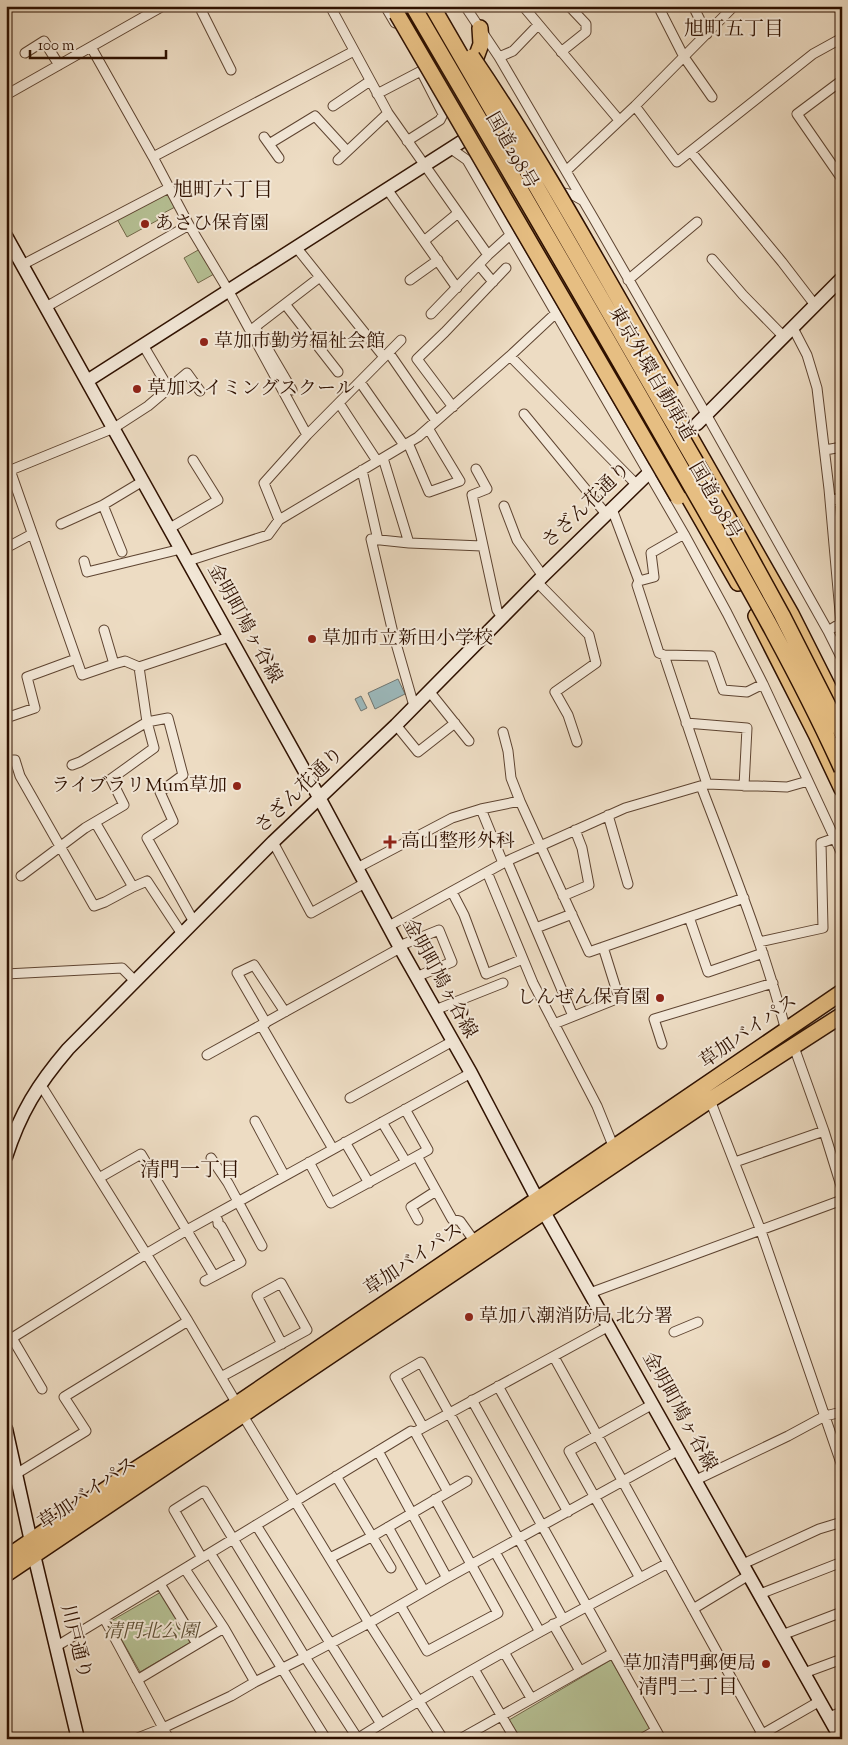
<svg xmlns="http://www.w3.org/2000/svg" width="848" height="1745" font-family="'Sorts Mill Goudy','Noto Serif JP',serif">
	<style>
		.green { fill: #b6c195; stroke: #72694a }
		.water { fill: #9cb9bc; stroke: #707671 }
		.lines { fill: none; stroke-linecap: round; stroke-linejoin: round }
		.street-casing { stroke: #5e4431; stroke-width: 11 }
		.secondary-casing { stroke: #2f1100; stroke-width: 15 }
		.highway-casing { stroke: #2f1100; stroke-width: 18 }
		.street { stroke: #f3e8d8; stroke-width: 9 }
		.secondary { stroke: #f3e8d8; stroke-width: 12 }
		.highway { stroke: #e6be82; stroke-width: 15 }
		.highway-bridge-casing { stroke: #2f1100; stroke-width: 18; stroke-linecap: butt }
		.highway-bridge { stroke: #e6be82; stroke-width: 15 }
		.poi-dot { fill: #8f2418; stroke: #f3e8d8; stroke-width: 2 }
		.labels { text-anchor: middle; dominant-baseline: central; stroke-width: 4; stroke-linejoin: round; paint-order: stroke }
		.street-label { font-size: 19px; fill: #2f1100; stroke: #f3e8d8 }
		.poi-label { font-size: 19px; fill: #2f1100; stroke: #f3e8d8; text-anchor: start }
		.park-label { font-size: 19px; font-style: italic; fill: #5e4f34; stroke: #f3e8d8 }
		.neighbourhood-label { font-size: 20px; fill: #2f1100; stroke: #f3e8d8 }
	</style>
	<rect width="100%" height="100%" fill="#eddcc3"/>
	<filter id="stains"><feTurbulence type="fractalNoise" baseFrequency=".004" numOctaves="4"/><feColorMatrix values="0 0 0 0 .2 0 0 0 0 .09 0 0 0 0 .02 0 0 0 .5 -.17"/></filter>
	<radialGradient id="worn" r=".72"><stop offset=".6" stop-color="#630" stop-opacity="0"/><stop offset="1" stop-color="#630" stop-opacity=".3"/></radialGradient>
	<!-- green -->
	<path class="green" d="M169,191L177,206L156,217L158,220L127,237L117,219Z
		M200,249L214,274L198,283L184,258Z
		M161,1592L191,1642L140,1672L111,1621Z
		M611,1660L656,1739H521L509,1720Z"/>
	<!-- water -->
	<path class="water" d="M398,679L405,694L375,709L368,693Z
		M361,696L367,708L361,711L355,699Z"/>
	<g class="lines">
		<defs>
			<path id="street" d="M199,6L231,70
				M330,6L388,113L488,255
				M385,6L395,23
				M465,6L499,57L594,219L706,414L828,631L842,659
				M523,6L619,120
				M658,6L684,57L712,97
				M693,6L707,34
				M91,47L153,157L189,225L228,290L307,435L264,483L279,520
				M561,52L586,32V24L569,6
				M25,53L44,41L59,65
				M499,57L513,51L538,25
				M841,81L797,114L842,179
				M377,94L421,71L443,114L440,120L407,141
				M6,95L163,6
				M333,106L370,81
				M635,106L677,162L813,54L842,38
				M264,137L279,158
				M269,144L315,116L347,151
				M450,148L467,160L684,534L727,613L763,684L842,854
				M691,152L782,262L815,305
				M153,157L354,51
				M338,160L388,113
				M566,171L635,106L734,6
				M387,189L457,288
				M555,191L573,195L582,200
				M424,241L458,213
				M296,247L384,357
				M712,259L743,295L784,337
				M22,265L169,188
				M479,265L493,282
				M410,280L438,260
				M628,280L697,222
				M285,304L338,372
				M46,307L189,225
				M431,314L488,255L510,235
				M793,328L807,355L817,388L829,489L841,623L828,631
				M143,345L169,389
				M389,353L436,421
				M510,356L637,485
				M360,382L404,445
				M292,390L255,327L320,277
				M339,403L377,461
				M453,407L417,359L445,332L506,268
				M524,414L606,514
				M307,435L401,340
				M408,443L429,492L460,481L428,428
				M825,450L842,447
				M383,458L409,543
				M476,469L487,489L472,495L497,610L502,617
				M10,470L82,675L114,664L104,630
				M362,470L378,540
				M6,472L114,428L148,406L187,373L200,391
				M831,501L842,497
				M103,505L122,552
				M504,506L517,540L543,576
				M612,509L639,581L637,585L659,653L664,655L707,784
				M61,524L103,505L143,481
				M170,528L218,500L193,460
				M6,548L32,534
				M84,561L87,572L181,549
				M188,561L268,535L279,520L418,437L510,356L556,313
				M639,581L654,577L651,553L684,534
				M537,582L589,635L596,663L555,692L568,715L577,742
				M664,655L711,656L723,690L747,692L763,684
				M114,664L125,661L139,667L229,637
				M429,691L469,741
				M414,706L393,633L371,539L409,543L482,546
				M6,718L35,708L27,677L76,659
				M686,723L747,728L744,786
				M396,725L418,752L455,723
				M503,732L508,751L511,778L520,801L589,952L744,898
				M6,763L12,760H15L20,776L94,906L105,902L133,887L95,822
				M72,765L80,762L147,722L168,718L183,775L160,792L173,821L147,838L194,922
				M701,786C732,867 764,947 786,1031
				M481,809L503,863
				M608,815L628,884
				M273,842L311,913L365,883
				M507,861L573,1016
				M357,868L452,818L481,809L520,801
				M487,872L533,983L597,1106L614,1148
				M21,876L85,828L124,805L111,779L154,748L147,722L139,667
				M133,887L147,881L182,934
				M452,892L464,915L486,974L523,959
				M563,896L589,885L582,848L575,830
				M689,917L708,972L763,953
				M389,926L507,861L625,808L707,784L787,787L808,781
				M536,928L572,914
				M759,942L823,928L821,843L835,838
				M399,946L439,930L452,962L416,977
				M6,974L122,968L135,981
				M435,1010L503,983
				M266,1023L237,973L254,965L285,1012
				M554,1024L619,998L603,947
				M261,1025L333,1149
				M662,1044L654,1019L773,983
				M794,1047L824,1131L842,1189
				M207,1055L400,948
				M39,1085L44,1090L188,1321L237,1404
				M350,1098L453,1041
				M710,1100L761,1231L842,1466
				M255,1121L284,1175
				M382,1122L406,1162
				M345,1142L369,1183
				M417,1156L452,1219L460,1221L475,1242
				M211,1158L228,1183L262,1246
				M309,1162L331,1203L417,1156L428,1150L405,1109
				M735,1162L824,1131
				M99,1178L141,1154L214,1276
				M418,1220L411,1207L436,1191
				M205,1281L241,1262L221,1226L218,1224V1221L215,1215
				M590,1293L842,1200
				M674,1332L698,1322
				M12,1338L42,1389
				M6,1339L12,1338L146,1254L187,1230L471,1073
				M554,1357L765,1739
				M221,1377L307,1330L281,1283L257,1296L282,1344
				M498,1386L568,1512
				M472,1400L613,1653
				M242,1414L369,1623L443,1739
				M423,1427L395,1377L421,1362L563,1619
				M415,1432L448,1492
				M378,1451L447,1578
				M16,1474L86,1431L64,1397L188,1321
				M336,1476L391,1568
				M696,1480L788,1436L825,1416L842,1412
				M256,1525L381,1724
				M388,1527L424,1591
				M495,1552L540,1632
				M210,1553L326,1739
				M202,1558L174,1510L204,1491L305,1657L358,1739
				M330,1558L373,1536L467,1481
				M743,1564L819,1529L842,1522
				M185,1569L224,1628L255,1682
				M640,1578L569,1451L653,1404
				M160,1584L197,1644
				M760,1594L842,1562
				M400,1605L427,1651L498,1613L435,1499
				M693,1609L749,1575
				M104,1618L169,1739
				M553,1624L580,1671
				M782,1635L842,1612
				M57,1646L411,1431L415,1432L609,1326
				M504,1652L531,1698
				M474,1669L515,1739
				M804,1673L842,1659
				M137,1680L224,1628
				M829,1717L842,1712
				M135,1739L163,1728L231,1696L255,1682L305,1657L369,1623L447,1578L679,1450
				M357,1739C458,1675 563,1619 668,1563
				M460,1739L613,1653L661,1739
				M641,1739L655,1731
				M754,1739L820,1701"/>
			<path id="secondary" d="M6,236L314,788L399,946L471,1073L544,1212L841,1739
				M87,381L475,133
				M697,424L842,278
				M6,1157C20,1113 38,1084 68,1049L273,842L396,725L543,576L655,467
				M6,1429L34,1555L78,1739"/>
			<path id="highway" d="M404,6L608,355
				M474,63L481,44L480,28
				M549,193L603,286
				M621,379L738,583
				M657,379L791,614L842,715
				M756,616L816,734L842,789
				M6,1558L130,1473L237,1404L842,992
				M6,1574L710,1100L842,1015"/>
		</defs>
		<!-- street casing -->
		<use href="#street" class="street-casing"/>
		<!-- secondary casing -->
		<use href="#secondary" class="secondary-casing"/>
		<!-- highway casing -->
		<use href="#highway" class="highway-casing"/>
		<!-- street -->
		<use href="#street" class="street"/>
		<!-- secondary -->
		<use href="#secondary" class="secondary"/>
		<!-- highway -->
		<use href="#highway" class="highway"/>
		<defs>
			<path id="highway-bridge" d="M413,6C502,158 591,310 678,463C735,563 794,663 842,769
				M432,6L738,535L782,615L842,733
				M397,14L678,497
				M472,57C545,164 606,278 671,390"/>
		</defs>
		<!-- highway-bridge casing -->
		<use href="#highway-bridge" class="highway-bridge-casing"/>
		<!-- highway-bridge -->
		<use href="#highway-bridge" class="highway-bridge"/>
	</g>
	<!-- markers -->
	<g class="poi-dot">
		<circle cx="145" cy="224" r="5"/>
		<circle cx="204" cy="342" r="5"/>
		<circle cx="137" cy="389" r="5"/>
		<circle cx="312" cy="639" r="5"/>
		<circle cx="237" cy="786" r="5"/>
		<path d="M387.5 834.5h5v5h5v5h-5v5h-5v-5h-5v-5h5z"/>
		<circle cx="660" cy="998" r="5"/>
		<circle cx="469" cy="1317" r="5"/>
		<circle cx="766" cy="1664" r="5"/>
	</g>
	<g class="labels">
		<!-- street labels -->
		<g class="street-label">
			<text transform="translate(511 151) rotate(60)">国道298号</text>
			<text transform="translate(651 374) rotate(60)">東京外環自動車道</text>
			<text transform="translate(714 501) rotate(60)">国道298号</text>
			<text transform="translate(587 506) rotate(-44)">さざん花通り</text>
			<text transform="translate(244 624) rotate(61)">金明町鳩ヶ谷線</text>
			<text transform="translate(300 791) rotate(-44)">さざん花通り</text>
			<text transform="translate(439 979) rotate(61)">金明町鳩ヶ谷線</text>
			<text transform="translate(749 1032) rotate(-35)">草加バイパス</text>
			<text transform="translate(414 1260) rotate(-34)">草加バイパス</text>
			<text transform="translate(679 1412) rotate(61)">金明町鳩ヶ谷線</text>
			<text transform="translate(88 1494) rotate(-34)">草加バイパス</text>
			<text transform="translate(75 1642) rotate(76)">川戸通り</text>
		</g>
		<!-- poi labels -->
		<g class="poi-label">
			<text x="155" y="224">あさひ保育園</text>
			<text x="214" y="342">草加市勤労福祉会館</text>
			<text x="147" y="389">草加スイミングスクール</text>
			<text x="322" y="639">草加市立新田小学校</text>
			<text x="227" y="786" text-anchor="end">ライブラリMum草加</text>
			<text x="401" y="842">高山整形外科</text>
			<text x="650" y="998" text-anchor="end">しんぜん保育園</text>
			<text x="479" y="1317">草加八潮消防局 北分署</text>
			<text x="756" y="1664" text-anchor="end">草加清門郵便局</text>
		</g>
		<!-- park labels -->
		<g class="park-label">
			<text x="151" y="1632">清門北公園</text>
		</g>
		<!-- neighbourhood labels -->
		<g class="neighbourhood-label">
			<text x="734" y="30">旭町五丁目</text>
			<text x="223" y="191">旭町六丁目</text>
			<text x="190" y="1171">清門一丁目</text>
			<text x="688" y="1688">清門二丁目</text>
		</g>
	</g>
	<!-- margin -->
	<rect width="848" height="1745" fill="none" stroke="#eddcc3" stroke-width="25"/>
	<rect x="8" y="8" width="833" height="1730" fill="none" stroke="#2f1100" stroke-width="2.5"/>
	<rect x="12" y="12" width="823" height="1720" fill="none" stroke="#2f1100"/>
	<!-- scale -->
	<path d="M30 50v8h136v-8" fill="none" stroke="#2f1100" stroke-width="2.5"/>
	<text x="38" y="50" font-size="15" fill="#2f1100" stroke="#f3e8d8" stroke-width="4" paint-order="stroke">100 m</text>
	<rect width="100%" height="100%" filter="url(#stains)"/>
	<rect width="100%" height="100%" fill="url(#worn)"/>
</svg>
